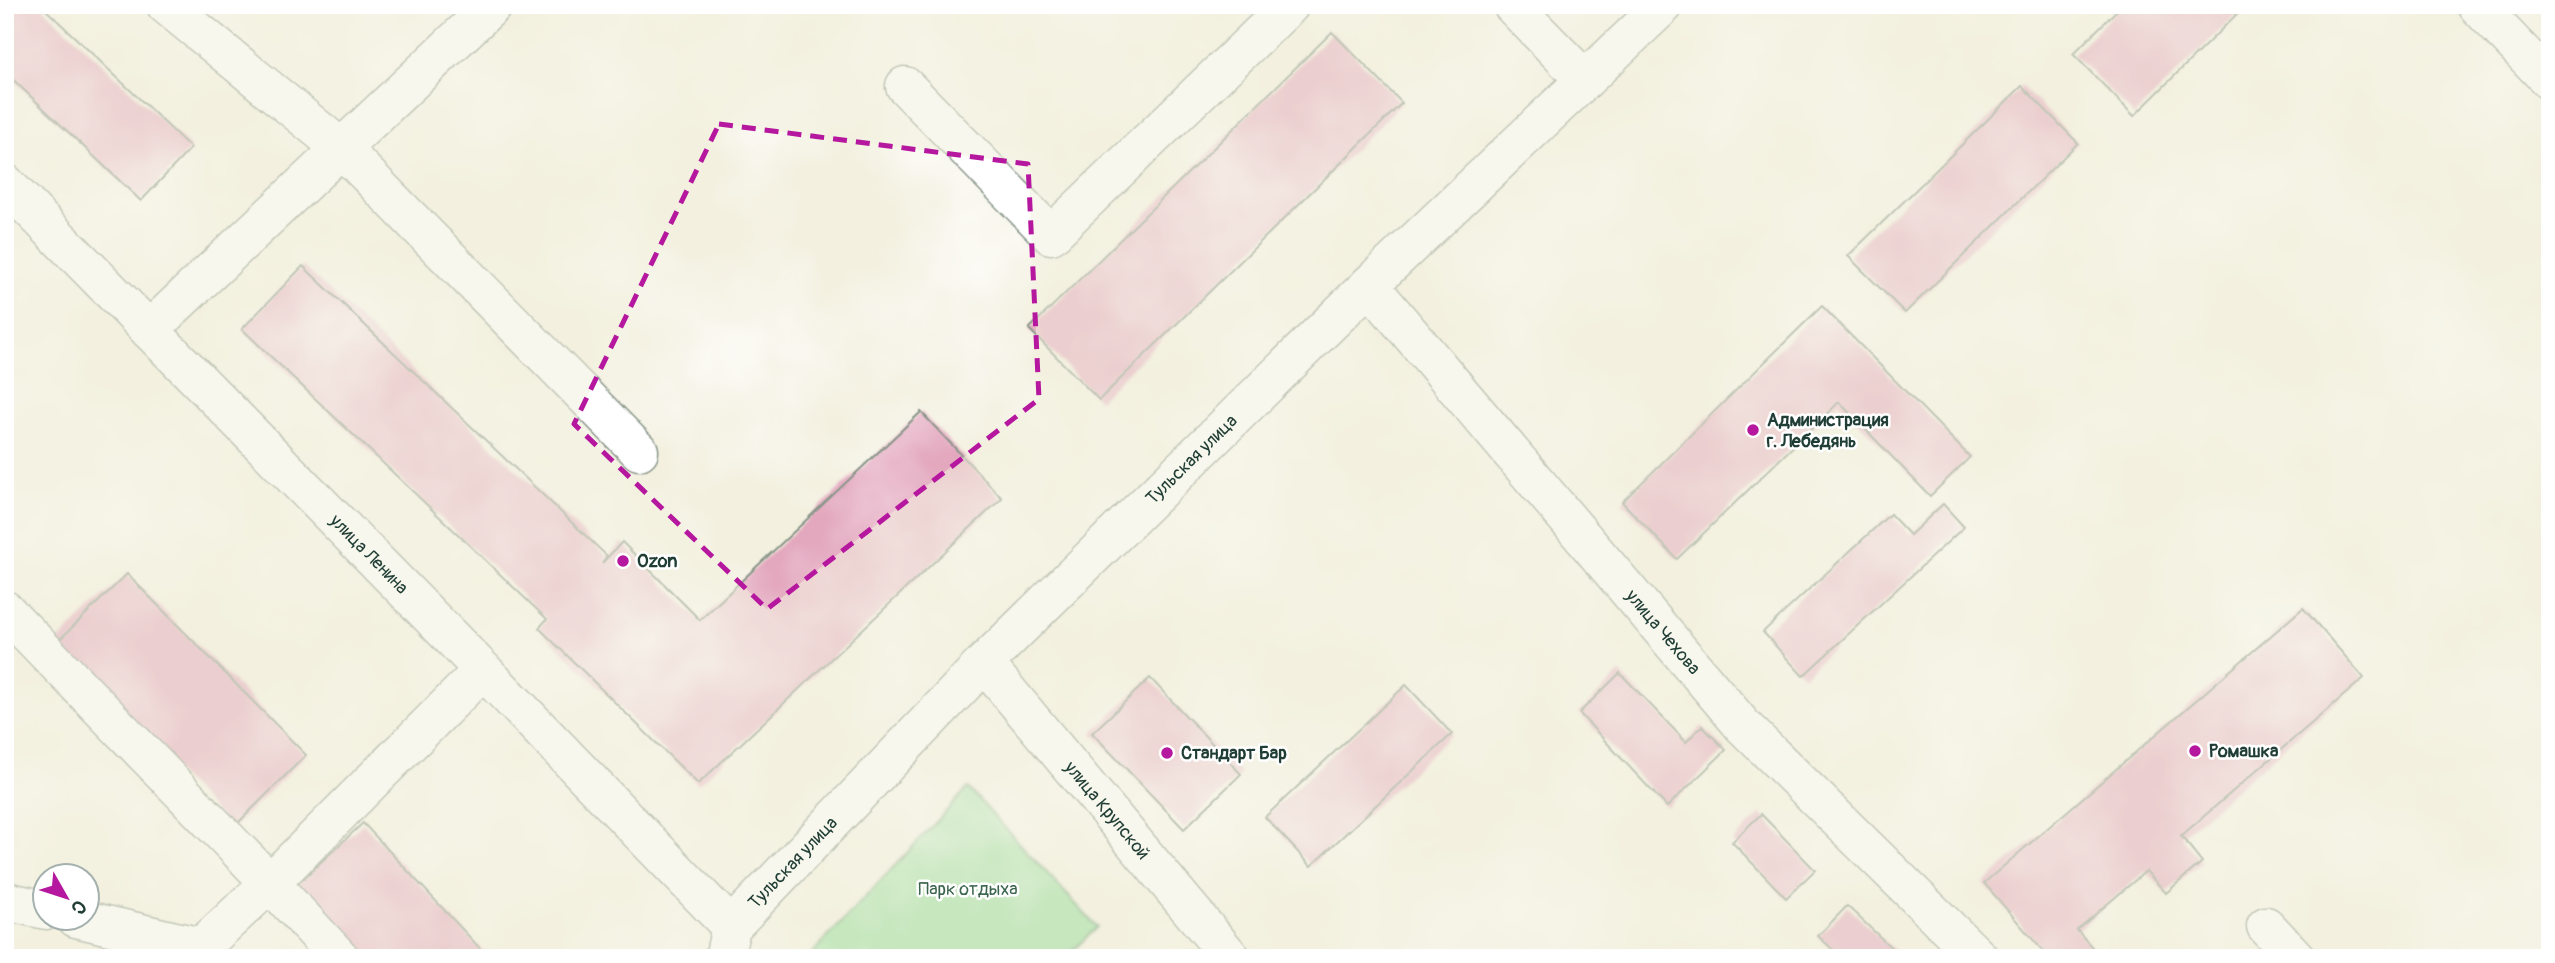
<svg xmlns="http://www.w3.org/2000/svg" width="2555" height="963" font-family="Pangolin,sans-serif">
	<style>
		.green { fill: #92dc98; stroke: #588c66; stroke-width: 2 }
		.building { fill: #e3a7be }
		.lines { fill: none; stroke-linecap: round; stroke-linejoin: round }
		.minor-casing { stroke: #89968a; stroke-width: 41 }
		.major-casing { stroke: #89968a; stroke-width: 41 }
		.minor { stroke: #fff; stroke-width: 38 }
		.major { stroke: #fff; stroke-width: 38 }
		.marked { fill: none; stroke: #b5179e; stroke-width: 5; stroke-dasharray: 14 9; stroke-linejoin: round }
		.poi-dot { fill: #b5179e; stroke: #fff; stroke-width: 2.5 }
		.labels { text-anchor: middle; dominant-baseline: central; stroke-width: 5; stroke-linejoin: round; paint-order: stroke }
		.poi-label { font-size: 18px; font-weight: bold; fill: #1f3d34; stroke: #fff; text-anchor: start }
		.street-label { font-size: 18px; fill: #1f3d34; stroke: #fff }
		.park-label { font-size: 18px; fill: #3c654d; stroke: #fff }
	</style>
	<rect width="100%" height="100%" fill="#fff"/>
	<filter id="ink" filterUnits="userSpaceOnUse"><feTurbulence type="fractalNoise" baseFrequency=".0143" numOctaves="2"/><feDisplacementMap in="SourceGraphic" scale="14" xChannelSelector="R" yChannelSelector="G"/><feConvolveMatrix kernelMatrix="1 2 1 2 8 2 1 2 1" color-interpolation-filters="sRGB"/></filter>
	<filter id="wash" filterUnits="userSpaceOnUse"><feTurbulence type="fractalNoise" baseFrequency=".00686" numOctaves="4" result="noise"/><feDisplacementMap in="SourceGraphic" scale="28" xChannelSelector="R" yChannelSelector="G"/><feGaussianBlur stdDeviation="1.57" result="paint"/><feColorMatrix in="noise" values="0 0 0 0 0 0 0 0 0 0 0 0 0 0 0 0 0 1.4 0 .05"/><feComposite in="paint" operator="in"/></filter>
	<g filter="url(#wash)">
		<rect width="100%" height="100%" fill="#f3f0df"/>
		<!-- green -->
		<path class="green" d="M968,788L1097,927L1065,958H808Z"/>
		<g id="blocks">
			<!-- building -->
			<path class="building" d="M5,5H41L191,148L141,201L5,72Z
				M2122,5H2246L2134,116L2073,54Z
				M1332,32L1402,103L1099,400L1029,329Z
				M2022,86L2078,143L1905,313L1848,256Z
				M303,266L607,556L602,563L622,542L700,620L921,412L1002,498L698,784L539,628L547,619L242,329Z
				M1822,306L1970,457L1930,496L1839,402L1677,559L1622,502Z
				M1943,504L1964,527L1803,676L1763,632L1890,514L1910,535Z
				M127,574L306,755L232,829L52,647Z
				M2303,608L2364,678L2181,836L2202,862L2166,893L2146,871L2077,930L2097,953L2092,958H2049L1984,883Z
				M1620,673L1686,742L1702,726L1726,750L1667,807L1579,713Z
				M1150,678L1241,774L1184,829L1092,733Z
				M1406,685L1452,734L1311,866L1265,817Z
				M1761,814L1815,870L1786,898L1732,842Z
				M363,823L489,958H357L292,889Z
				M1847,906L1897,953L1893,958H1842L1818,936Z"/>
		</g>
	</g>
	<g filter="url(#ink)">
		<use href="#blocks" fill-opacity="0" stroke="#89968a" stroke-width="2"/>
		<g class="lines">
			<defs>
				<g id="minor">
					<path d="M166,5L341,148L639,451"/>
					<path d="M1512,5L1585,80"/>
					<path d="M2477,5L2550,81"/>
					<path d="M905,86L1051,235L1290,5"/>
					<path id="s1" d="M1369,285L1743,726L1979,958"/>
					<path d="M149,330L493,5"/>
					<path d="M5,610L270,883L340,958"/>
					<path id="s2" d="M984,663L1231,958"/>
					<path d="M5,901L46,910"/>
					<path d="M76,918L201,947"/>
					<path d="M2266,926L2296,958"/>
					<path d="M200,958L201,947L270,883L483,670"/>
				</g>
				<g id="major">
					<path id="s3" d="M5,183L483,670L731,927"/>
					<path id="s4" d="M724,958L731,927L984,663L1369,285L1664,5"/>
				</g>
			</defs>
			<!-- minor casing -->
			<use href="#minor" class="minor-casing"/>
			<!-- major casing -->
			<use href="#major" class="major-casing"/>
			<!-- minor -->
			<use href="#minor" class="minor"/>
			<!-- major -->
			<use href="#major" class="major"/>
		</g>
	</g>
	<!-- marked area -->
	<path d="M0 0H2555V963H0ZM719,124L1028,164L1039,399L767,609L574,424Z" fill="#f3f0df" fill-opacity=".55" fill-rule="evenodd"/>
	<path class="marked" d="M719,124L1028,164L1039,399L767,609L574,424Z"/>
	<!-- markers -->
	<g class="poi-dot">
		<circle cx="1753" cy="430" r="7"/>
		<circle cx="623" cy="561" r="7"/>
		<circle cx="2195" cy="751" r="7"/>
		<circle cx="1167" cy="753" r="7"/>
	</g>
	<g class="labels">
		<!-- poi labels -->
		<g class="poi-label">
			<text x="1767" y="420">Администрация<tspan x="1767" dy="21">г. Лебедянь</tspan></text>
			<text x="637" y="561">Ozon</text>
			<text x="2209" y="751">Ромашка</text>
			<text x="1181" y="753">Стандарт Бар</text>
		</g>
		<!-- street labels -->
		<g class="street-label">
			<text stroke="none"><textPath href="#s4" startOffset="688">Тульская улица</textPath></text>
			<text stroke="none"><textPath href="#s3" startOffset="520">улица Ленина</textPath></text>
			<text stroke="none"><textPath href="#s1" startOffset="455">улица Чехова</textPath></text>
			<text stroke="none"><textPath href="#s2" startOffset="192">улица Крупской</textPath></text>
			<text stroke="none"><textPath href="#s4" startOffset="121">Тульская улица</textPath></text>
		</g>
		<!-- park labels -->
		<g class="park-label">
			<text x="968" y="889">Парк отдыха</text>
		</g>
	</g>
	<!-- margin -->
	<rect width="2555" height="963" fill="none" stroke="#fff" stroke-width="28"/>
	<!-- north arrow -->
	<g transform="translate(66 897) rotate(129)"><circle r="33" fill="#ffffff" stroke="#a5b1ae" stroke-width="2"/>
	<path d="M0-5L12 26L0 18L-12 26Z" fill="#b5179e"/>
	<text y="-10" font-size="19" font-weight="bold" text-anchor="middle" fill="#1f3d34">С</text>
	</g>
</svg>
